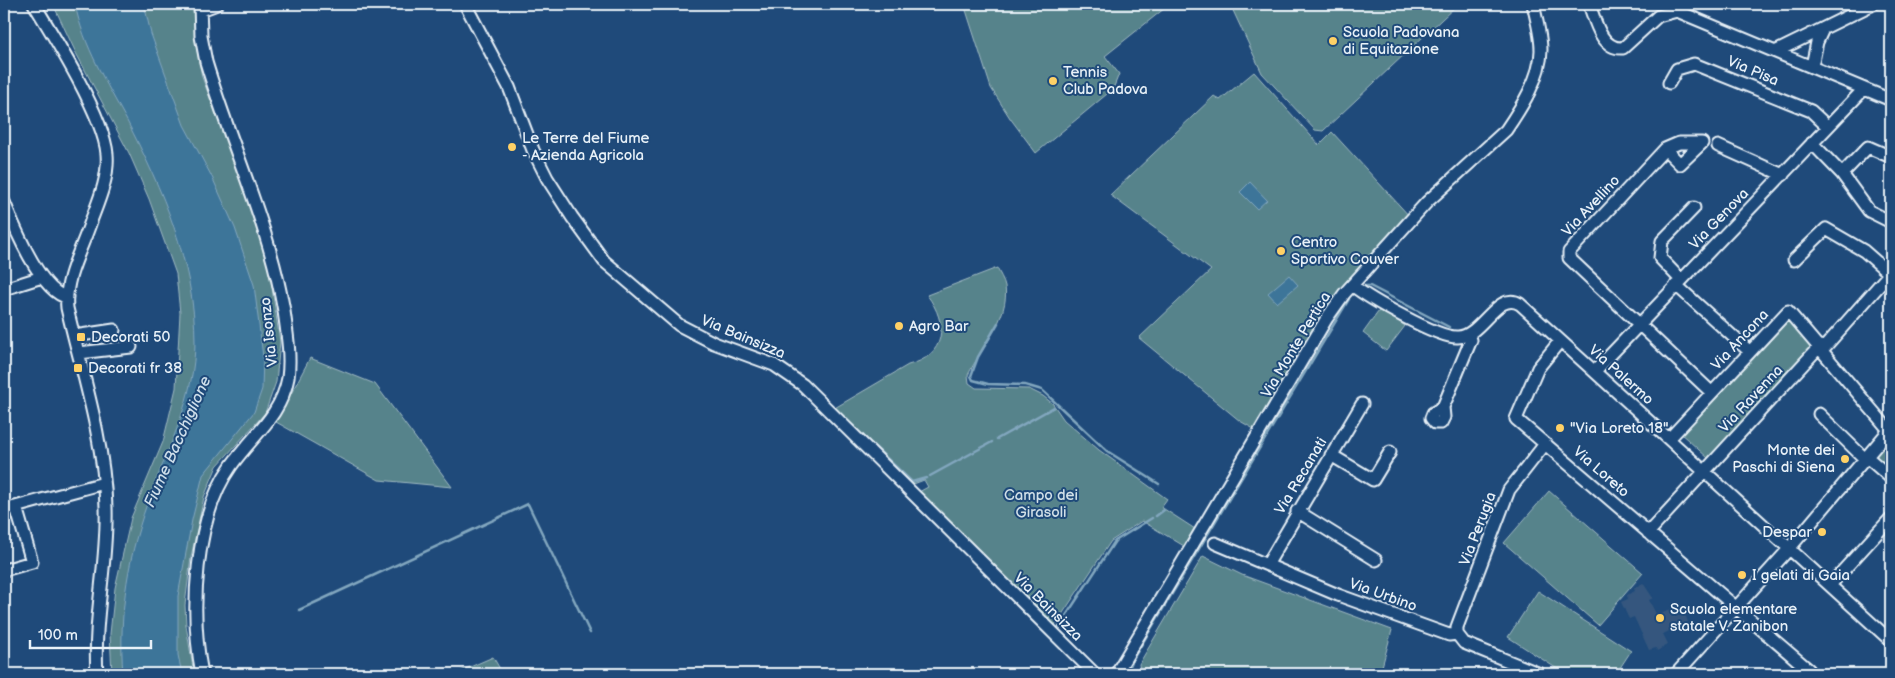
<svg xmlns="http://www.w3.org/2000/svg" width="1895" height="678" font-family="'Balsamiq Sans',sans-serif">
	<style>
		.built { fill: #35577e }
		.green { fill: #57838b; stroke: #a0bac2 }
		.water { fill: #3e7599; stroke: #82a7bf }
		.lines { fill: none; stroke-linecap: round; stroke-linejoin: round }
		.stream { stroke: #82a7bf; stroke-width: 2.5 }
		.minor-casing { stroke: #e8f1f8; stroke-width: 15 }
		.minor { stroke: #1f4a7a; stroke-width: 11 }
		.poi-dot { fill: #ffd166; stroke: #1f4a7a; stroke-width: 2 }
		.labels { text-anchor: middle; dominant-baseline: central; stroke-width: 4; stroke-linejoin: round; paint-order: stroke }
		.poi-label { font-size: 15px; fill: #e8f1f8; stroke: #1f4a7a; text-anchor: start }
		.street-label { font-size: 15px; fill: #e8f1f8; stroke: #1f4a7a }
		.park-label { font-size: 15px; fill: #d2e0e8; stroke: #1f4a7a }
		.water-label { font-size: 16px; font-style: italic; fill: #cedeea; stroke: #1f4a7a }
	</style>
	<rect width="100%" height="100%" fill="#1f4a7a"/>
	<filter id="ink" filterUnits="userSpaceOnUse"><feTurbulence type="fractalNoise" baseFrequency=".02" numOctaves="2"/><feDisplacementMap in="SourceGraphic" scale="10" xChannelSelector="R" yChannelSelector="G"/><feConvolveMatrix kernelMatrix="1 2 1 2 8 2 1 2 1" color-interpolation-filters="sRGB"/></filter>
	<g filter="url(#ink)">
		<!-- built -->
		<path class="built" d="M1643,583L1653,598L1649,600L1657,616L1675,607L1679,616L1685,614L1688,622L1663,634L1668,644L1657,651L1656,648L1649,650L1634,617L1629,619L1621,602L1628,599L1627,595L1635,591L1634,588Z"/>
		<!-- green -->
		<path class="green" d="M53,4H193L195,40L202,77L247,197L269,268L280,342L276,382L265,413L217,466L204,497L191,557L185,605L186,625L194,674H112L110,634L115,588L131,518L163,442L176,388L180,313L176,274L149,199L129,153L76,53Z
			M964,4H1170L1105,56L1119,74L1113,89L1036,153L1010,118L991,88Z
			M1230,4H1458L1323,131L1315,130L1262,73Z
			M1254,72L1319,145L1332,132L1411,218L1341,289L1318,320L1254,429L1240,421L1139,338L1211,270L1110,195L1214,96L1220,100Z
			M997,268C999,273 1004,280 1005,286C1010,318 981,348 968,375L969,383L976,388L1029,389L1043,396L1053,404L1064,420L1099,450L1167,499L1161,507L1195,529L1184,546L1142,521L1111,541L1055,625L917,493L928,487L924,480L911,485L833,409L908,365C946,356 949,324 927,295Z
			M1381,308L1405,326L1386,351L1363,333Z
			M1788,317L1812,345L1708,458L1679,432Z
			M310,358L375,384L452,487L379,480L276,422Z
			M1891,437V473L1873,457Z
			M1549,491L1643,573L1598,625L1504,543Z
			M1203,556L1242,575L1392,630L1380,674H1152L1140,671L1139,664Z
			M1538,591L1631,651L1616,674H1565L1508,637Z
			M493,657L503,674H454Z"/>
		<!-- water -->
		<path class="water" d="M75,4H144L151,34L184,125L212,177L235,228L254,285L263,357L262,389L254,412L203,475L192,520L178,596V655L182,674H123C118,614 129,550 151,493C170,445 195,395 195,342C195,264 162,189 127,121C107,84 83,45 75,4Z
			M1250,182L1267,200L1257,209L1240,192Z
			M1289,275L1298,285L1277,303L1268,293Z"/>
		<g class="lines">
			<!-- stream -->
			<path class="stream" d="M1364,286H1370L1449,327
				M998,323L978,357L971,376L973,380L988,384L1025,385L1042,390L1107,451L1159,484
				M836,409L855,428
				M858,431L912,482L926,478
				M997,439L1054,407
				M930,476L992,442
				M1156,516L1164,510
				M299,610L528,504L590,633
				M1058,628L1115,541L1152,518
				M605,673L606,674
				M1130,674V666L1134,657L1349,299"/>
			<defs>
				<path id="minor" d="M34,4C55,38 104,117 107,154C109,177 99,200 91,221C82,249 64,278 67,308C82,373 104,439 106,507C108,563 93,617 97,674
					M200,4L201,36L206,62C231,146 269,224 284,311C287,333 291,356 288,378C281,416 252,436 231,466C194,518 190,613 202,674
					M465,4L509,87L533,150L547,178L572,217L604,261L679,325L714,343L774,365L803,385L1095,674
					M1589,4C1595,20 1601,50 1623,48L1658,16L1677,11L1891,100
					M201,10L217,4
					M1777,51L1873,4
					M1812,66L1817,42L1823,29
					M1669,83L1677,69L1694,64L1811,111L1827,126
					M1812,143L1842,174L1869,211L1891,222
					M1718,146L1783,175
					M1665,149L1680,164L1702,143H1679L1665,149L1569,252V258L1711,392
					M1842,174L1868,147L1891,157
					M4,202C13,224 41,293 67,297
					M1794,260L1826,229L1864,251L1890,274
					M1681,280L1660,258L1662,241L1694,208
					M1352,285C1368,298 1439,339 1458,337C1482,336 1497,290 1520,304L1891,641
					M1676,285L1749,351
					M4,289L42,277
					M74,336L114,330
					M1560,341L1538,368L1516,419L1809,670
					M1823,349L1891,272
					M79,353L131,347
					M1595,371L1864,89
					M1443,407L1433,413L1431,418L1435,423H1441L1444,417L1443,407L1471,340L1469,335
					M1819,414L1865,459
					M1669,439L1788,311L1889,430
					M1331,455L1373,480L1390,452
					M1867,457L1891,478
					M4,510L104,483
					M1297,511L1376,560
					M1648,533L1820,346
					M1215,543L1338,595L1449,635L1457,634
					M1267,565L1362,404
					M4,570L32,562L16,507
					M1830,585L1891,518
					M1457,634V627L1509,490L1545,444
					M1457,634L1464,643L1540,674
					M1116,674L1327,318L1344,294L1427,202L1506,130C1521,108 1541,77 1541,50C1541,35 1536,18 1533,4
					M1676,674L1789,549L1891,428"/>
			</defs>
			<!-- minor casing -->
			<use href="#minor" class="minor-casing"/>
			<!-- minor -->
			<use href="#minor" class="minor"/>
		</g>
	</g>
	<!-- markers -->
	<g class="poi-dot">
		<circle cx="1333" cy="41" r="5"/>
		<circle cx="1053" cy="81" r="5"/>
		<circle cx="512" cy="147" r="5"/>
		<circle cx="1281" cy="251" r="5"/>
		<circle cx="899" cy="326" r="5"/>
		<rect x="76" y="332" width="10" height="10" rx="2.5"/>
		<rect x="73" y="363" width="10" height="10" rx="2.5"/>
		<circle cx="1560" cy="428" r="5"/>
		<circle cx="1845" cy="459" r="5"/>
		<circle cx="1822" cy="532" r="5"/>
		<circle cx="1742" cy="575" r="5"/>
		<circle cx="1660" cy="618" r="5"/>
	</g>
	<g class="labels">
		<!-- poi labels -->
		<g class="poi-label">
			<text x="1343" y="32">Scuola Padovana<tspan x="1343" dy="17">di Equitazione</tspan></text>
			<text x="1063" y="72">Tennis<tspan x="1063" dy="17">Club Padova</tspan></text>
			<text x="522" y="138">Le Terre del Fiume<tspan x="522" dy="17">- Azienda Agricola</tspan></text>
			<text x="1291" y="242">Centro<tspan x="1291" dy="17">Sportivo Couver</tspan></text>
			<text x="909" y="326">Agro Bar</text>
			<text x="91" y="337">Decorati 50</text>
			<text x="88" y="368">Decorati fr 38</text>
			<text x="1570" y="428">"Via Loreto 18"</text>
			<text x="1835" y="450" text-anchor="end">Monte dei<tspan x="1835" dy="17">Paschi di Siena</tspan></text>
			<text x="1812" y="532" text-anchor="end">Despar</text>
			<text x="1752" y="575">I gelati di Gaia</text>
			<text x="1670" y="609">Scuola elementare<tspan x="1670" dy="17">statale V. Zanibon</tspan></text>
		</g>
		<!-- street labels -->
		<g class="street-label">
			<text transform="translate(1753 71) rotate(23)">Via Pisa</text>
			<text transform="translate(1591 206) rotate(-47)">Via Avellino</text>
			<text transform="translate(1719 219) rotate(-46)">Via Genova</text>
			<text transform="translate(269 332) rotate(-96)">Via Isonzo</text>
			<text transform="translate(743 337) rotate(23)">Via Bainsizza</text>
			<text transform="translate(1740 340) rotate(-47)">Via Ancona</text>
			<text transform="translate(1296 345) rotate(-59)">Via Monte Pertica</text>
			<text transform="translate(1621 375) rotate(42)">Via Palermo</text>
			<text transform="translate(1751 399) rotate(-47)">Via Ravenna</text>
			<text transform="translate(1601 472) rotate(41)">Via Loreto</text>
			<text transform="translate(1301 476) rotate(-59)">Via Recanati</text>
			<text transform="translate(1478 529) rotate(-69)">Via Perugia</text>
			<text transform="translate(1383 595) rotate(20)">Via Urbino</text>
			<text transform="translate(1048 607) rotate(45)">Via Bainsizza</text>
		</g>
		<!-- park labels -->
		<g class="park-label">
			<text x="1041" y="495">Campo dei<tspan x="1041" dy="17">Girasoli</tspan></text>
		</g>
		<!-- water labels -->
		<g class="water-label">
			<text transform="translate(178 442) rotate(-66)">Fiume Bacchiglione</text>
		</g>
	</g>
	<!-- margin -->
	<rect width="1895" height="678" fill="none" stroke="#1f4a7a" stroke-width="20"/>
	<rect x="10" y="10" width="1875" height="658" fill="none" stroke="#e8f1f8" stroke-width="2" filter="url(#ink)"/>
	<!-- scale -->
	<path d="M30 640v8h121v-8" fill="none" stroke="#e8f1f8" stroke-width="2.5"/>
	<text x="38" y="640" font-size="15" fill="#e8f1f8" stroke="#1f4a7a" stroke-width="4" paint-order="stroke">100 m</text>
</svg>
